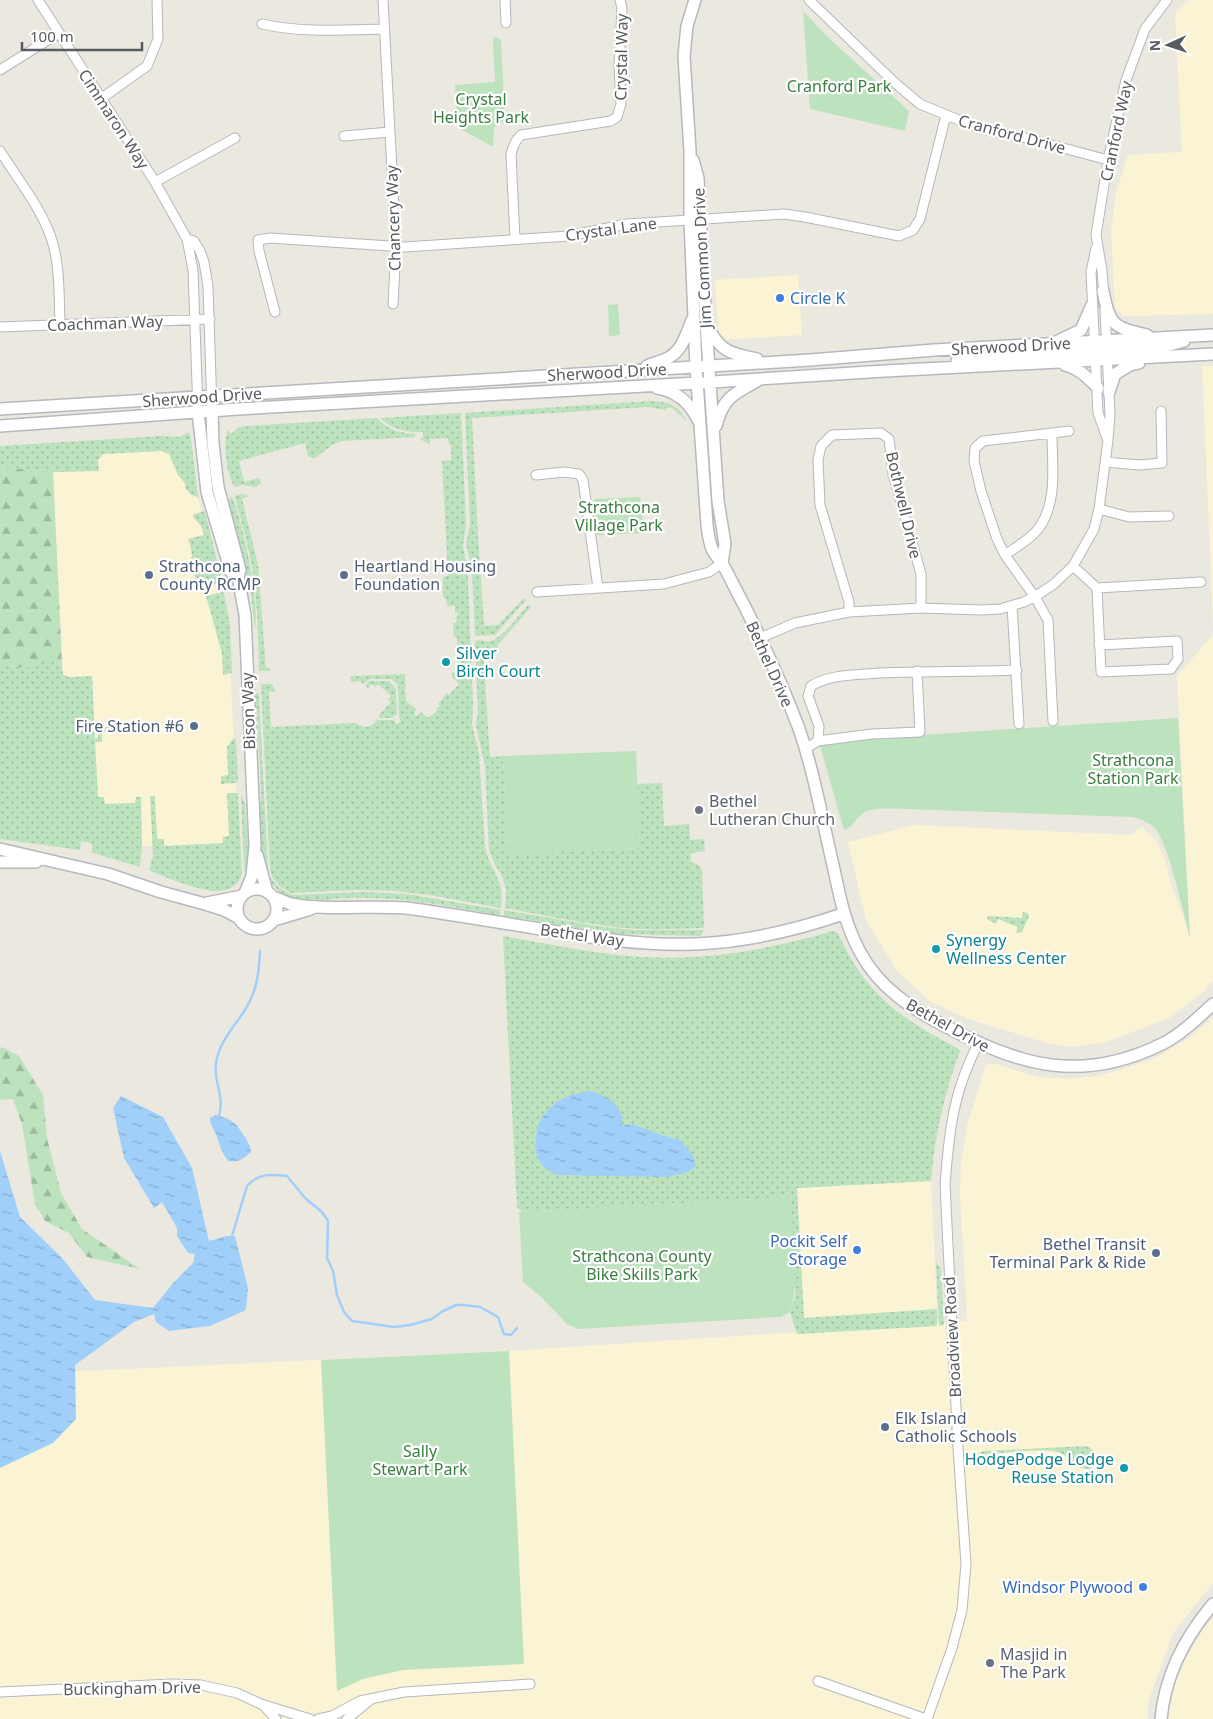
<svg xmlns="http://www.w3.org/2000/svg" width="1213" height="1719" font-family="'Noto Sans',sans-serif">
	<style>
		.commercial { fill: #fbf4d4 }
		.grass { fill: url(#grass-dots) }
		.forest { fill: url(#forest-firs) }
		.park { fill: #bce2be }
		.water { fill: url(#water-ripples) }
		.lines { fill: none; stroke-linecap: round; stroke-linejoin: round }
		.stream { stroke: #a0cffa; stroke-width: 2.5 }
		.street-casing { stroke: #b5b7bc; stroke-width: 11 }
		.secondary-casing { stroke: #b5b8be; stroke-width: 14 }
		.street { stroke: #fff; stroke-width: 9 }
		.secondary { stroke: #fff; stroke-width: 11 }
		.shop-dot { fill: #3f7fe0; stroke: #fff; stroke-width: 2 }
		.service-dot { fill: #5c6f8a; stroke: #fff; stroke-width: 2 }
		.culture-dot { fill: #0f9aa8; stroke: #fff; stroke-width: 2 }
		.worship-dot { fill: #6b7280; stroke: #fff; stroke-width: 2 }
		.labels { text-anchor: middle; dominant-baseline: central; stroke-width: 4.5; stroke-linejoin: round; paint-order: stroke }
		.street-label { font-size: 16px; fill: #585b60; stroke: #fff }
		.park-label { font-size: 16px; fill: #387f3f; stroke: #fff }
		.shop-label { font-size: 16px; fill: #366cbe; stroke: #fff; text-anchor: end }
		.service-label { font-size: 16px; fill: #4e5e75; stroke: #fff; text-anchor: start }
		.culture-label { font-size: 16px; fill: #0d838f; stroke: #fff; text-anchor: start }
		.worship-label { font-size: 16px; fill: #5b616d; stroke: #fff; text-anchor: start }
	</style>
	<defs>
		<pattern id="grass-dots" width="8" height="8" patternUnits="userSpaceOnUse" patternTransform="scale(1.25)"><rect width="8" height="8" fill="#bce2be"/><path d="M2 2h.1M6 6h.1" fill="none" stroke="#9cba9e" stroke-width="1.8" stroke-linecap="round"/></pattern>
		<pattern id="forest-firs" width="22" height="20" patternUnits="userSpaceOnUse" patternTransform="scale(1.25)"><rect width="22" height="20" fill="#bce2be"/><path d="M5 1l3.5 6h-7zM16 11l3.5 6h-7z" fill="#9cba9e"/></pattern>
		<pattern id="water-ripples" width="26" height="14" patternUnits="userSpaceOnUse" patternTransform="scale(1.25)"><rect width="26" height="14" fill="#a0cffa"/><path d="M2 4q2-2 4 0t4 0M15 11q2-2 4 0t4 0" fill="none" stroke="#85abce"/></pattern>
	</defs>
	<rect width="100%" height="100%" fill="#ebe9df"/>
	<!-- commercial -->
	<path class="commercial" d="M1189,0H1213V314L1124,316L1115,308L1111,231L1116,193L1128,155L1182,152L1175,14Z
		M798,275L802,335L719,340L715,280Z
		M1202,366H1213V623Z
		M161,451L169,454L178,475L195,496L198,497L228,627L239,844L142,846L141,797L136,803L104,804V798H98L92,677H69L63,675L53,472L98,471V460L103,454Z
		M1213,635V981L1203,992L1169,1018L1106,1042L1072,1047L1051,1044L968,1019L930,1001L898,972L866,920L848,842L914,825L1130,835L1142,827L1156,841L1164,858L1172,887L1190,935L1177,676Z
		M1213,1018V1583L1173,1633L1148,1702V1719H0V1375L509,1351L967,1321L960,1193L961,1164L967,1126L986,1065L996,1064L1037,1077L1068,1079L1098,1076L1127,1068L1153,1059L1186,1040Z
		M931,1181L937,1309L804,1319L797,1188Z
		M1213,1618V1719H1169V1710L1176,1681L1184,1662L1202,1631Z"/>
	<!-- grass -->
	<path class="grass" d="M650,401C668,402 678,404 687,421L672,408L667,407L666,410L648,407L472,418L478,536L484,626L498,625L524,598L526,600L495,635L475,636L472,570L466,544L470,524L465,413Z
		M461,413L466,523L463,546L467,566L468,581L473,705L472,725L479,753L485,846C490,873 505,876 501,908L429,895L395,891L357,890L291,893L279,886L273,878L270,870L261,684H272L276,691L269,692L271,727L355,723C364,728 370,729 377,720H394L396,724L401,722L399,717L398,685L391,679H370L363,684L360,681L351,682L350,676L405,674L406,701L417,709L414,713L416,716L421,712L428,718L438,710L437,709L440,706L438,704L447,693L449,695L459,684L452,677V673L458,672L457,637H454L453,623H456L458,613H455V606H447L446,599L443,596V577L448,576L442,461L451,460V445H449L448,438L430,439V445L420,439L423,437V432C407,432 392,430 380,418Z
		M377,418C387,430 401,433 415,434V437L342,441L332,445L314,459L308,456L305,443L239,461L244,482L259,478L261,483L256,487L242,485L235,487C227,478 222,441 228,430L231,434L239,427L247,426Z
		M189,432L191,438L198,497L191,495L185,488V483L178,475L169,454L161,451L103,454L98,460L99,471L53,472L0,467V446L162,436L180,437Z
		M243,494L249,496L242,499L258,565L266,668H270V671H259C258,636 258,603 252,568C248,544 241,521 235,497V495Z
		M232,496C243,523 260,602 255,629L251,594L228,505L229,499Z
		M205,511L218,565L194,571L190,558L192,557L191,548L188,539L204,535L201,526L193,517L194,514Z
		M219,566L222,582L210,586L195,577L194,573Z
		M222,592L224,593L230,626L232,673L223,675L222,653L206,596Z
		M528,605L531,607L497,646V651H483L490,757L503,756L508,855L640,848L637,784L662,783L664,826L689,824L690,840L704,839L705,851L691,853V862L699,865L702,871L704,928C677,929 650,930 623,928C583,924 544,915 505,908L506,890L502,876L494,863L489,850L485,767L476,725L478,712L475,645V641C481,639 485,642 491,641C502,638 520,614 528,605Z
		M41,661H51L62,665L63,675L69,677L92,676L95,739L98,738V728L109,727V731L102,732V742H95L98,797H104L105,804L135,803L136,797H141L142,846L140,867L93,853L92,851V843L81,841L80,850L0,839V665L26,668Z
		M369,681H389L396,689L397,715H395L392,718H379V715L391,702L388,700L391,696L378,684L375,687L372,684L368,688L365,686Z
		M259,693L268,869L267,871C256,853 257,817 261,797L257,710L253,694Z
		M234,738L236,740L238,780L236,783L221,784V776L228,775L227,747Z
		M227,793H238V795L242,873C240,884 229,891 218,891C203,892 163,877 149,870L153,855L150,796H155L157,839H164V846L223,843V837L229,836Z
		M241,794L245,803L248,849L250,855L249,872L245,871L244,869Z
		M268,874L278,887L293,895L364,892L407,894L501,910L499,917L492,914C453,907 414,899 374,898C360,898 343,897 328,900C319,901 308,903 298,900C283,897 274,889 267,875Z
		M504,910L603,927L633,930H704L700,936L620,934L515,918L509,919L504,918Z
		M1023,912L1028,913L1029,916L1022,932L1016,933L1018,927L998,919L996,924L987,919L988,916L1022,918Z
		M833,931L838,933C865,994 900,1018 957,1048L960,1051C944,1095 935,1134 931,1181L797,1188L804,1318L937,1309V1326L797,1334L790,1312L795,1297V1265L790,1197L522,1212L517,1207L503,936C549,944 595,954 642,957C707,961 771,949 833,931Z
		M936,1262L941,1268L944,1325L939,1326Z
		M1086,1446C1095,1449 1099,1457 1094,1466C1082,1477 1071,1456 1058,1452C1042,1448 1005,1453 987,1454L981,1458L978,1465L977,1454L983,1451Z"/>
	<!-- forest -->
	<path class="forest" d="M0,467L53,472L62,665L51,661H41L26,668L0,665Z
		M2,1047L19,1056L43,1095L47,1138L61,1193L82,1229L140,1269L87,1257L69,1233L45,1221L35,1204L22,1124L13,1099L0,1100V1048Z"/>
	<!-- park -->
	<path class="park" d="M803,11L831,40L909,111L905,131L810,109Z
		M494,36L501,40L505,121L494,127L493,147L457,127L455,85L495,82L493,40Z
		M618,304L620,335L609,336L608,305Z
		M640,497L644,533L597,535L594,499Z
		M1178,718L1190,937C1184,915 1168,840 1154,827C1148,822 1140,819 1133,817L906,809C894,809 876,807 865,812C856,817 854,827 844,830L820,746L822,743L829,741Z
		M636,751L640,848L508,855L503,756Z
		M790,1197C793,1234 801,1276 790,1312L781,1317L578,1329L567,1324L542,1298L523,1282L519,1212Z
		M509,1351L524,1664L403,1670L363,1679L337,1691L321,1360Z"/>
	<!-- water -->
	<path class="water" d="M590,1091C605,1094 618,1104 623,1118L621,1124L624,1125L632,1124L664,1136L680,1140L693,1156L696,1166L688,1172L666,1177L557,1175C549,1171 543,1167 539,1160C533,1152 536,1126 541,1119C544,1114 550,1108 554,1104C565,1096 577,1093 590,1091Z
		M121,1096L163,1117L192,1168L209,1241L227,1236H235L248,1288L246,1310L210,1326L169,1331L156,1322L154,1314L134,1322L75,1365L76,1419L53,1443L0,1468V1151L20,1217L63,1259L95,1300L153,1308L174,1282L193,1263L195,1254L188,1253L177,1236V1228L162,1202L154,1208L124,1158L113,1108Z
		M216,1115C234,1120 235,1122 245,1137C248,1143 250,1144 251,1152C245,1158 238,1163 228,1161C219,1148 220,1143 214,1130C212,1126 210,1124 210,1118Z"/>
	<g class="lines">
		<!-- stream -->
		<path class="stream" d="M219,1116C225,1094 213,1082 216,1063C219,1042 234,1027 245,1010C257,991 259,973 260,951
			M232,1236L247,1186C258,1173 272,1174 287,1176L305,1198L322,1212L328,1221L327,1258L333,1271L337,1295L344,1312L352,1321L394,1327L410,1325L432,1319L443,1311L456,1305H464L480,1307L498,1317L504,1334L511,1335L517,1328"/>
		<defs>
			<path id="street" d="M38,0L155,182L187,239L193,270L198,412
				M383,0L396,246L393,304
				M505,0L506,23
				M809,0L895,83L920,104L978,128L1022,137L1108,160
				M262,24C302,33 343,30 384,29
				M0,70L59,33
				M102,98L147,66L158,39L157,0
				M344,136L390,132
				M0,151C17,178 45,213 53,244C60,269 59,298 60,324
				M155,182L235,138
				M187,239L194,241L200,251L204,262L208,286L212,411
				M515,239L511,155C513,146 515,141 521,135L611,121L617,117L621,104L619,66L622,8L620,0
				M1096,248L1091,272L1098,413L1107,438
				M1104,296L1102,271L1096,235L1108,160L1126,80L1145,29L1167,0
				M275,312L259,251L258,240L270,238L405,247L569,236L627,224L784,214L805,217L899,236L913,230L920,219L946,115
				M0,327L210,319
				M1105,462L1139,465L1162,463L1161,411
				M536,475L564,472L579,474L583,480L598,588
				M1099,509L1129,517L1169,516
				M1005,555C1016,547 1031,539 1039,528C1058,501 1052,465 1052,434
				M1073,566L1097,588L1101,672L1171,669L1178,659L1177,641L1099,645
				M1097,588L1201,582
				M537,592L664,584L709,572L722,563
				M1012,606L1019,724
				M849,612V602L820,505L818,460L821,446L832,435L881,433L889,439L893,474L921,574V608
				M760,638L795,623L849,612L921,608L982,610L1000,609L1024,602L1039,594L1054,584L1073,566L1094,529L1099,509L1108,440L1110,415L1105,309
				M1053,721L1048,620L1035,597L1005,555L997,539L981,491L974,461L975,448L983,441L1069,431
				M818,741L872,734L920,732L917,671
				M805,749L818,741L819,726L808,696L811,686C830,674 857,675 879,673C925,671 971,672 1017,670
				M818,1681L926,1719
				M0,1692L172,1684L201,1685L237,1693L261,1704L310,1719
				M263,1705L276,1719
				M318,1719L332,1716L360,1701L404,1692L530,1684
				M347,1719L370,1700
				M927,1719L952,1648L962,1610L966,1564L958,1448L945,1184C948,1148 951,1110 964,1076C968,1065 973,1054 978,1043"/>
			<path id="secondary" d="M695,0L687,26L684,56L690,151V220L696,367L707,525C708,533 709,543 713,551C716,556 720,560 723,565C730,577 736,591 743,603C763,643 782,684 798,726C814,771 822,819 833,865C840,897 844,922 860,952C879,988 912,1009 947,1027C1021,1067 1083,1083 1162,1044C1180,1035 1198,1018 1213,1004
				M693,160L698,178L706,324L718,501L725,544L722,563
				M1103,291C1110,326 1113,327 1147,335
				M707,326C721,352 729,353 757,359
				M1058,341L1081,330L1092,305
				M1098,357L1107,351L1166,346L1184,341
				M957,361L974,358L1095,351L1102,348L1107,340
				M1065,365C1080,369 1087,377 1098,388
				M647,366C653,363 660,362 666,359C682,352 686,335 692,320
				M657,388C676,391 690,403 698,420
				M1109,392L1115,374L1130,365L1139,363
				M0,409L810,360L934,350L1213,335
				M212,411L213,443L218,487L240,570L238,577L245,615L255,846L252,876L245,893
				M198,412L207,492L231,572L238,577
				M0,426L238,409L697,383L885,371L1213,354
				M716,426C723,398 733,394 757,381
				M0,849L108,874L161,892L205,904L224,910L239,918
				M257,855L267,892
				M0,862H36
				M237 909a20 20 0 1 1 40 0a20 20 0 1 1-40 0Z
				M273,897C279,899 285,902 291,904C326,911 370,905 406,908C451,914 496,922 541,929C592,938 643,946 695,944C746,942 796,930 843,914
				M207,903L242,896
				M274,920L311,909
				M1161,1719C1165,1675 1185,1637 1213,1604"/>
		</defs>
		<!-- street casing -->
		<use href="#street" class="street-casing"/>
		<!-- secondary casing -->
		<use href="#secondary" class="secondary-casing"/>
		<!-- street -->
		<use href="#street" class="street"/>
		<!-- secondary -->
		<use href="#secondary" class="secondary"/>
	</g>
	<!-- markers -->
	<g class="shop-dot">
		<circle cx="780" cy="298" r="5"/>
		<circle cx="857" cy="1250" r="5"/>
		<circle cx="1143" cy="1587" r="5"/>
	</g>
	<g class="service-dot">
		<circle cx="149" cy="575" r="5"/>
		<circle cx="344" cy="575" r="5"/>
		<circle cx="194" cy="726" r="5"/>
		<circle cx="1156" cy="1253" r="5"/>
		<circle cx="885" cy="1427" r="5"/>
	</g>
	<g class="culture-dot">
		<circle cx="446" cy="662" r="5"/>
		<circle cx="936" cy="949" r="5"/>
		<circle cx="1124" cy="1468" r="5"/>
	</g>
	<g class="worship-dot">
		<circle cx="699" cy="810" r="5"/>
		<circle cx="990" cy="1663" r="5"/>
	</g>
	<g class="labels">
		<!-- street labels -->
		<g class="street-label">
			<text transform="translate(621 57) rotate(-89)">Crystal Way</text>
			<text transform="translate(114 119) rotate(57)">Cimmaron Way</text>
			<text transform="translate(1116 131) rotate(-78)">Cranford Way</text>
			<text transform="translate(1012 134) rotate(15)">Cranford Drive</text>
			<text transform="translate(393 218) rotate(-92)">Chancery Way</text>
			<text transform="translate(611 229) rotate(-8)">Crystal Lane</text>
			<text transform="translate(702 258) rotate(-93)">Jim Common Drive</text>
			<text transform="translate(105 323) rotate(-2)">Coachman Way</text>
			<text transform="translate(1011 346) rotate(-3)">Sherwood Drive</text>
			<text transform="translate(607 372) rotate(-3)">Sherwood Drive</text>
			<text transform="translate(202 397) rotate(-4)">Sherwood Drive</text>
			<text transform="translate(904 505) rotate(77)">Bothwell Drive</text>
			<text transform="translate(770 664) rotate(66)">Bethel Drive</text>
			<text transform="translate(248 711) rotate(-92)">Bison Way</text>
			<text transform="translate(582 935) rotate(8)">Bethel Way</text>
			<text transform="translate(948 1025) rotate(29)">Bethel Drive</text>
			<text transform="translate(952 1337) rotate(-93)">Broadview Road</text>
			<text transform="translate(132 1688) rotate(-1)">Buckingham Drive</text>
		</g>
		<!-- park labels -->
		<g class="park-label">
			<text x="839" y="86">Cranford Park</text>
			<text x="481" y="99">Crystal<tspan x="481" dy="18">Heights Park</tspan></text>
			<text x="619" y="507">Strathcona<tspan x="619" dy="18">Village Park</tspan></text>
			<text x="1133" y="760">Strathcona<tspan x="1133" dy="18">Station Park</tspan></text>
			<text x="642" y="1256">Strathcona County<tspan x="642" dy="18">Bike Skills Park</tspan></text>
			<text x="420" y="1451">Sally<tspan x="420" dy="18">Stewart Park</tspan></text>
		</g>
		<!-- shop labels -->
		<g class="shop-label">
			<text x="790" y="298" text-anchor="start">Circle K</text>
			<text x="847" y="1241">Pockit Self<tspan x="847" dy="18">Storage</tspan></text>
			<text x="1133" y="1587">Windsor Plywood</text>
		</g>
		<!-- service labels -->
		<g class="service-label">
			<text x="159" y="566">Strathcona<tspan x="159" dy="18">County RCMP</tspan></text>
			<text x="354" y="566">Heartland Housing<tspan x="354" dy="18">Foundation</tspan></text>
			<text x="184" y="726" text-anchor="end">Fire Station #6</text>
			<text x="1146" y="1244" text-anchor="end">Bethel Transit<tspan x="1146" dy="18">Terminal Park &amp; Ride</tspan></text>
			<text x="895" y="1418">Elk Island<tspan x="895" dy="18">Catholic Schools</tspan></text>
		</g>
		<!-- culture labels -->
		<g class="culture-label">
			<text x="456" y="653">Silver<tspan x="456" dy="18">Birch Court</tspan></text>
			<text x="946" y="940">Synergy<tspan x="946" dy="18">Wellness Center</tspan></text>
			<text x="1114" y="1459" text-anchor="end">HodgePodge Lodge<tspan x="1114" dy="18">Reuse Station</tspan></text>
		</g>
		<!-- worship labels -->
		<g class="worship-label">
			<text x="709" y="801">Bethel<tspan x="709" dy="18">Lutheran Church</tspan></text>
			<text x="1000" y="1654">Masjid in<tspan x="1000" dy="18">The Park</tspan></text>
		</g>
	</g>
	<!-- north arrow -->
	<g transform="translate(1168 45) rotate(267)" stroke="#ffffff" stroke-width="4" paint-order="stroke">
	<path d="M0-4L9 19L0 12L-9 19Z" fill="#585b60"/>
	<text y="-8" font-size="14" font-weight="bold" text-anchor="middle" fill="#585b60">N</text>
	</g>
	<!-- scale -->
	<path d="M22 42v8h120v-8" fill="none" stroke="#585b60" stroke-width="2.5"/>
	<text x="30" y="42" font-size="15" fill="#585b60" stroke="#ffffff" stroke-width="4" paint-order="stroke">100 m</text>
</svg>
